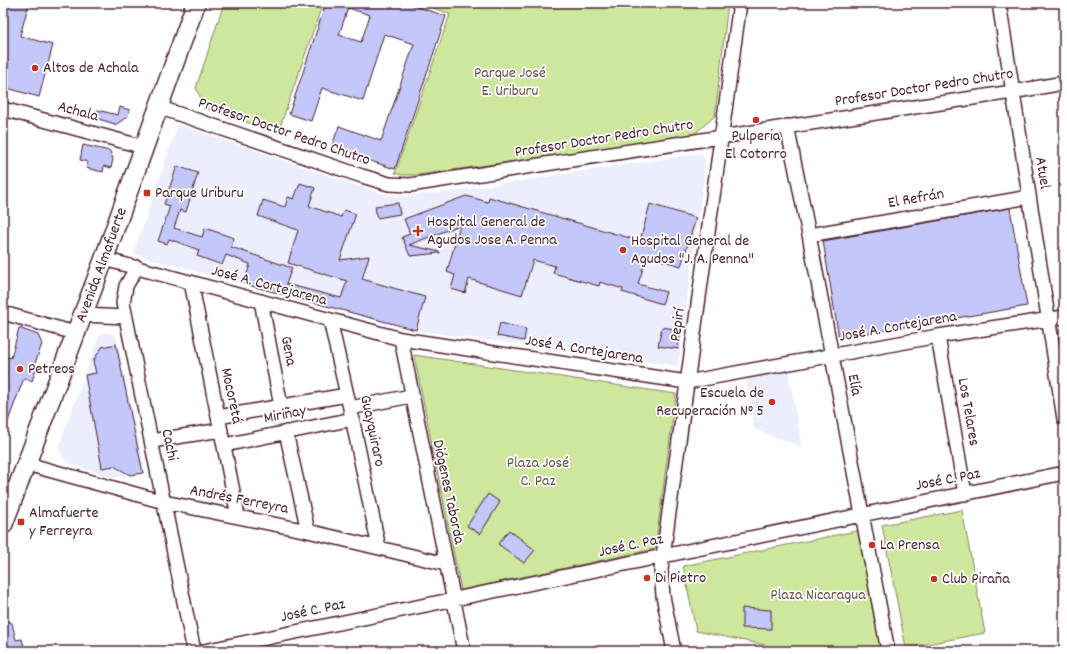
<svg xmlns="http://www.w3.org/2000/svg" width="1067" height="654" font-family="Dekko,sans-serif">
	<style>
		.built { fill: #edeefd }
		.green { fill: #cde79d; stroke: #8c8364 }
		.building { fill: #c4c7f9; stroke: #4a1f2b; fill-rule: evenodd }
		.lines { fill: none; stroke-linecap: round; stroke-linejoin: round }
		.street-casing { stroke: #4a1f2b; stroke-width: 16 }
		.secondary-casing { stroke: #4a1f2b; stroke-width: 21 }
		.street { stroke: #fff; stroke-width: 13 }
		.secondary { stroke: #fff; stroke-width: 18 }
		.poi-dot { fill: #c8321e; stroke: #fff; stroke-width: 1.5 }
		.labels { text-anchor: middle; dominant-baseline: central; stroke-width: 3.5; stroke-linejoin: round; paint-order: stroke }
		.poi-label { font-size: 16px; fill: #4a1f2b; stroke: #fff; text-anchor: start }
		.park-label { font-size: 16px; fill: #6b5148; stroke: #fff }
		.street-label { font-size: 16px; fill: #4a1f2b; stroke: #fff }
	</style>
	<rect width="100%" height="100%" fill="#fff"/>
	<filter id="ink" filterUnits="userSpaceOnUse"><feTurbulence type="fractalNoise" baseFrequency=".025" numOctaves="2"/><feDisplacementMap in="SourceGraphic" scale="8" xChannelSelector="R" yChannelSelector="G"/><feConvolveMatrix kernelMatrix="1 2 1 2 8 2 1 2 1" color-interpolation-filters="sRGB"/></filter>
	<g filter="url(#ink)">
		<!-- built -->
		<path class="built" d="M178,124L383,194L408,196L454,191L701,153L706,161L678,366L412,330L133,254Z
			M104,332L113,334L116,337L118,344L145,472L113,478L71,464L64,459L58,448L98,338Z
			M788,369L802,447L754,429L745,376Z"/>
		<!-- green -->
		<path class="green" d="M224,3H323L278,133L205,108L196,88Z
			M419,3H728L715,116L692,136L417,175H403L395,173L450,14Z
			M414,355L676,394L655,549L461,590Z
			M962,510L985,633L906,648L882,525Z
			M866,529L883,651H794L696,631L683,566Z"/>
		<!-- building -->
		<path class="building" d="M3,3H29L20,36L53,45L39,97L3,87Z
			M326,3H405L446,16L395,169L364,159L363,162L330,151L339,126L381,141L414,44L384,34L363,101L322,88L311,121L289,114ZM348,8L370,15L361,42L339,35Z
			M120,107L130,110L127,117L115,125V124L95,118L97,110L118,115Z
			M83,145L110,151L113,159L111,168L104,166L103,172L86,168L88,162L80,160Z
			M177,166L198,173L186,212L180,210L174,228L202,237L205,228L234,238L231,247L292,268L286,284L341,298L347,281L288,263L298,230L258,216L263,200L285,207L288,197L294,199L300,183L315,188L309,206L341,217L344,210L356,214L340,260L369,256L362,279L425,297L416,330L244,284L250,264L226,255L222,265L197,256L199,250L169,239L167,244L158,241L170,206L164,204Z
			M466,196L488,202L489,197L640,241L650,204L696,218L681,266L647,256L638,284L666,292L662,304L622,292L623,289L600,282L599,286L553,273L555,266L533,260L522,295L469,279L465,293L451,289L455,275L447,272L460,225L409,245L440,252V253L410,256L402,237L410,234L404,219Z
			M398,203L400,214L377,218L375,206Z
			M1010,208L1027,306L839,338L823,241Z
			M500,323L526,329L524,341L497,336Z
			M662,327L681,330L678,349L658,346Z
			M19,328L38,335L42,344L34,366L37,367L32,381L24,378L4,432L3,356L11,358Z
			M116,344L143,473L130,475L114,466L102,468L85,375L96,373L93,361L102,347Z
			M488,494L500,502L480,534L467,526Z
			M509,530L535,550L524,563L498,544Z
			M742,608L771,610V629L742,628Z
			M3,620L12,623L16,640L22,639L25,651H3Z"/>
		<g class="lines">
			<defs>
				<path id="street" d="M999,3L1064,419
					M158,107L362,176L389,184L410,185L1012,92L1064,83
					M3,109L144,147
					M787,126L809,235L888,651
					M809,235L1029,197
					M104,259L401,339L687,382L938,336L1064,317
					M137,267L126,286L123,303L194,651
					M191,282L238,516
					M261,301L281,406
					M3,313L75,333
					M82,315L126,317
					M330,320L350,408L379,548
					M938,336L965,494
					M401,339L464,651
					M350,408L411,396
					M218,417L347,395
					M286,432L308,531
					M151,441L221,430
					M224,445L353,419
					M27,464L164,502L308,531L446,564
					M3,488L16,491
					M204,651L1064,473
					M674,651L663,596L661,570L740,3"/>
				<g id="secondary">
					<path id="s1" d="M3,525L104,259L196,3"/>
				</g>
			</defs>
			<!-- street casing -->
			<use href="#street" class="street-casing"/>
			<!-- secondary casing -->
			<use href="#secondary" class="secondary-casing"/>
			<!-- street -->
			<use href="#street" class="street"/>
			<!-- secondary -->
			<use href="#secondary" class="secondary"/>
		</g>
	</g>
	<!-- markers -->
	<g class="poi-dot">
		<circle cx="35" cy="68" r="4"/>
		<circle cx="756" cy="120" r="4"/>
		<rect x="143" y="189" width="8" height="8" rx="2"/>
		<path d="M416 225h4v4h4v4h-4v4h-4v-4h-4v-4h4z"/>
		<circle cx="623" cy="250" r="4"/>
		<circle cx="20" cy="369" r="4"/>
		<circle cx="772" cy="402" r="4"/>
		<rect x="17" y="518" width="8" height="8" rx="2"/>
		<circle cx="872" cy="545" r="4"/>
		<circle cx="647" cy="578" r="4"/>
		<circle cx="934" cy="579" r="4"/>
	</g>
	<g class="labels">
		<!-- poi labels -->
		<g class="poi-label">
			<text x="43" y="68">Altos de Achala</text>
			<text x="756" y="136" text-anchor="middle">Pulperia<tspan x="756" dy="18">El Cotorro</tspan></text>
			<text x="155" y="193">Parque Uriburu</text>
			<text x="427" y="222">Hospital General de<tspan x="427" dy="18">Agudos Jose A. Penna</tspan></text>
			<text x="631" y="241">Hospital General de<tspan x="631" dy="18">Agudos "J. A. Penna"</tspan></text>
			<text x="28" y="369">Petreos</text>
			<text x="764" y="393" text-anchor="end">Escuela de<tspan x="764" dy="18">Recuperación N° 5</tspan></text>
			<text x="29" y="513">Almafuerte<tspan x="29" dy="18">y Ferreyra</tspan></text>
			<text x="880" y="545">La Prensa</text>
			<text x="655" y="578">Di Pietro</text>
			<text x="942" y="579">Club Piraña</text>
		</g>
		<!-- park labels -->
		<g class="park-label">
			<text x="510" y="73">Parque José<tspan x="510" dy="18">E. Uriburu</tspan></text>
			<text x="538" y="463">Plaza José<tspan x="538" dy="18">C. Paz</tspan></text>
			<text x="818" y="595">Plaza Nicaragua</text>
		</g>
		<!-- street labels -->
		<g class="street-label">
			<text transform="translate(924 88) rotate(-9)">Profesor Doctor Pedro Chutro</text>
			<text transform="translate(78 112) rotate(15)">Achala</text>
			<text transform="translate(284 132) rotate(19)">Profesor Doctor Pedro Chutro</text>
			<text transform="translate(604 139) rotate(-9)">Profesor Doctor Pedro Chutro</text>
			<text transform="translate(1042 173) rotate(81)">Atuel</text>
			<text transform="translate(916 199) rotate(-10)">El Refrán</text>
			<text stroke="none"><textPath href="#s1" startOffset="278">Avenida Almafuerte</textPath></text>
			<text transform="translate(269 286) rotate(15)">José A. Cortejarena</text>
			<text transform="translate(678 325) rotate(-82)">Pepirí</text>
			<text transform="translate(898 327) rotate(-10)">José A. Cortejarena</text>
			<text transform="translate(584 350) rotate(9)">José A. Cortejarena</text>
			<text transform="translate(288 351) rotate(79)">Gena</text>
			<text transform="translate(854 385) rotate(79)">Elía</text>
			<text transform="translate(231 396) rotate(78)">Mocoretá</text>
			<text transform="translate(968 412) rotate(80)">Los Telares</text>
			<text transform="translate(285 415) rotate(-11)">Miriñay</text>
			<text transform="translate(372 431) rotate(78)">Guayquiraro</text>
			<text transform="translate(169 445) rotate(78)">Cachi</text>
			<text transform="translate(948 480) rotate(-11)">José C. Paz</text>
			<text transform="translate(448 492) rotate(78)">Diógenes Taborda</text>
			<text transform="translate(239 500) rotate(11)">Andrés Ferreyra</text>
			<text transform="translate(631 546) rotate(-12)">José C. Paz</text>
			<text transform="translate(313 611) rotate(-12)">José C. Paz</text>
		</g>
	</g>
	<!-- margin -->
	<rect width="1067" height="654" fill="none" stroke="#fff" stroke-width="16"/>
	<rect x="8" y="8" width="1051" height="638" fill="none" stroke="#4a1f2b" stroke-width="1.5" filter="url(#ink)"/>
</svg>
